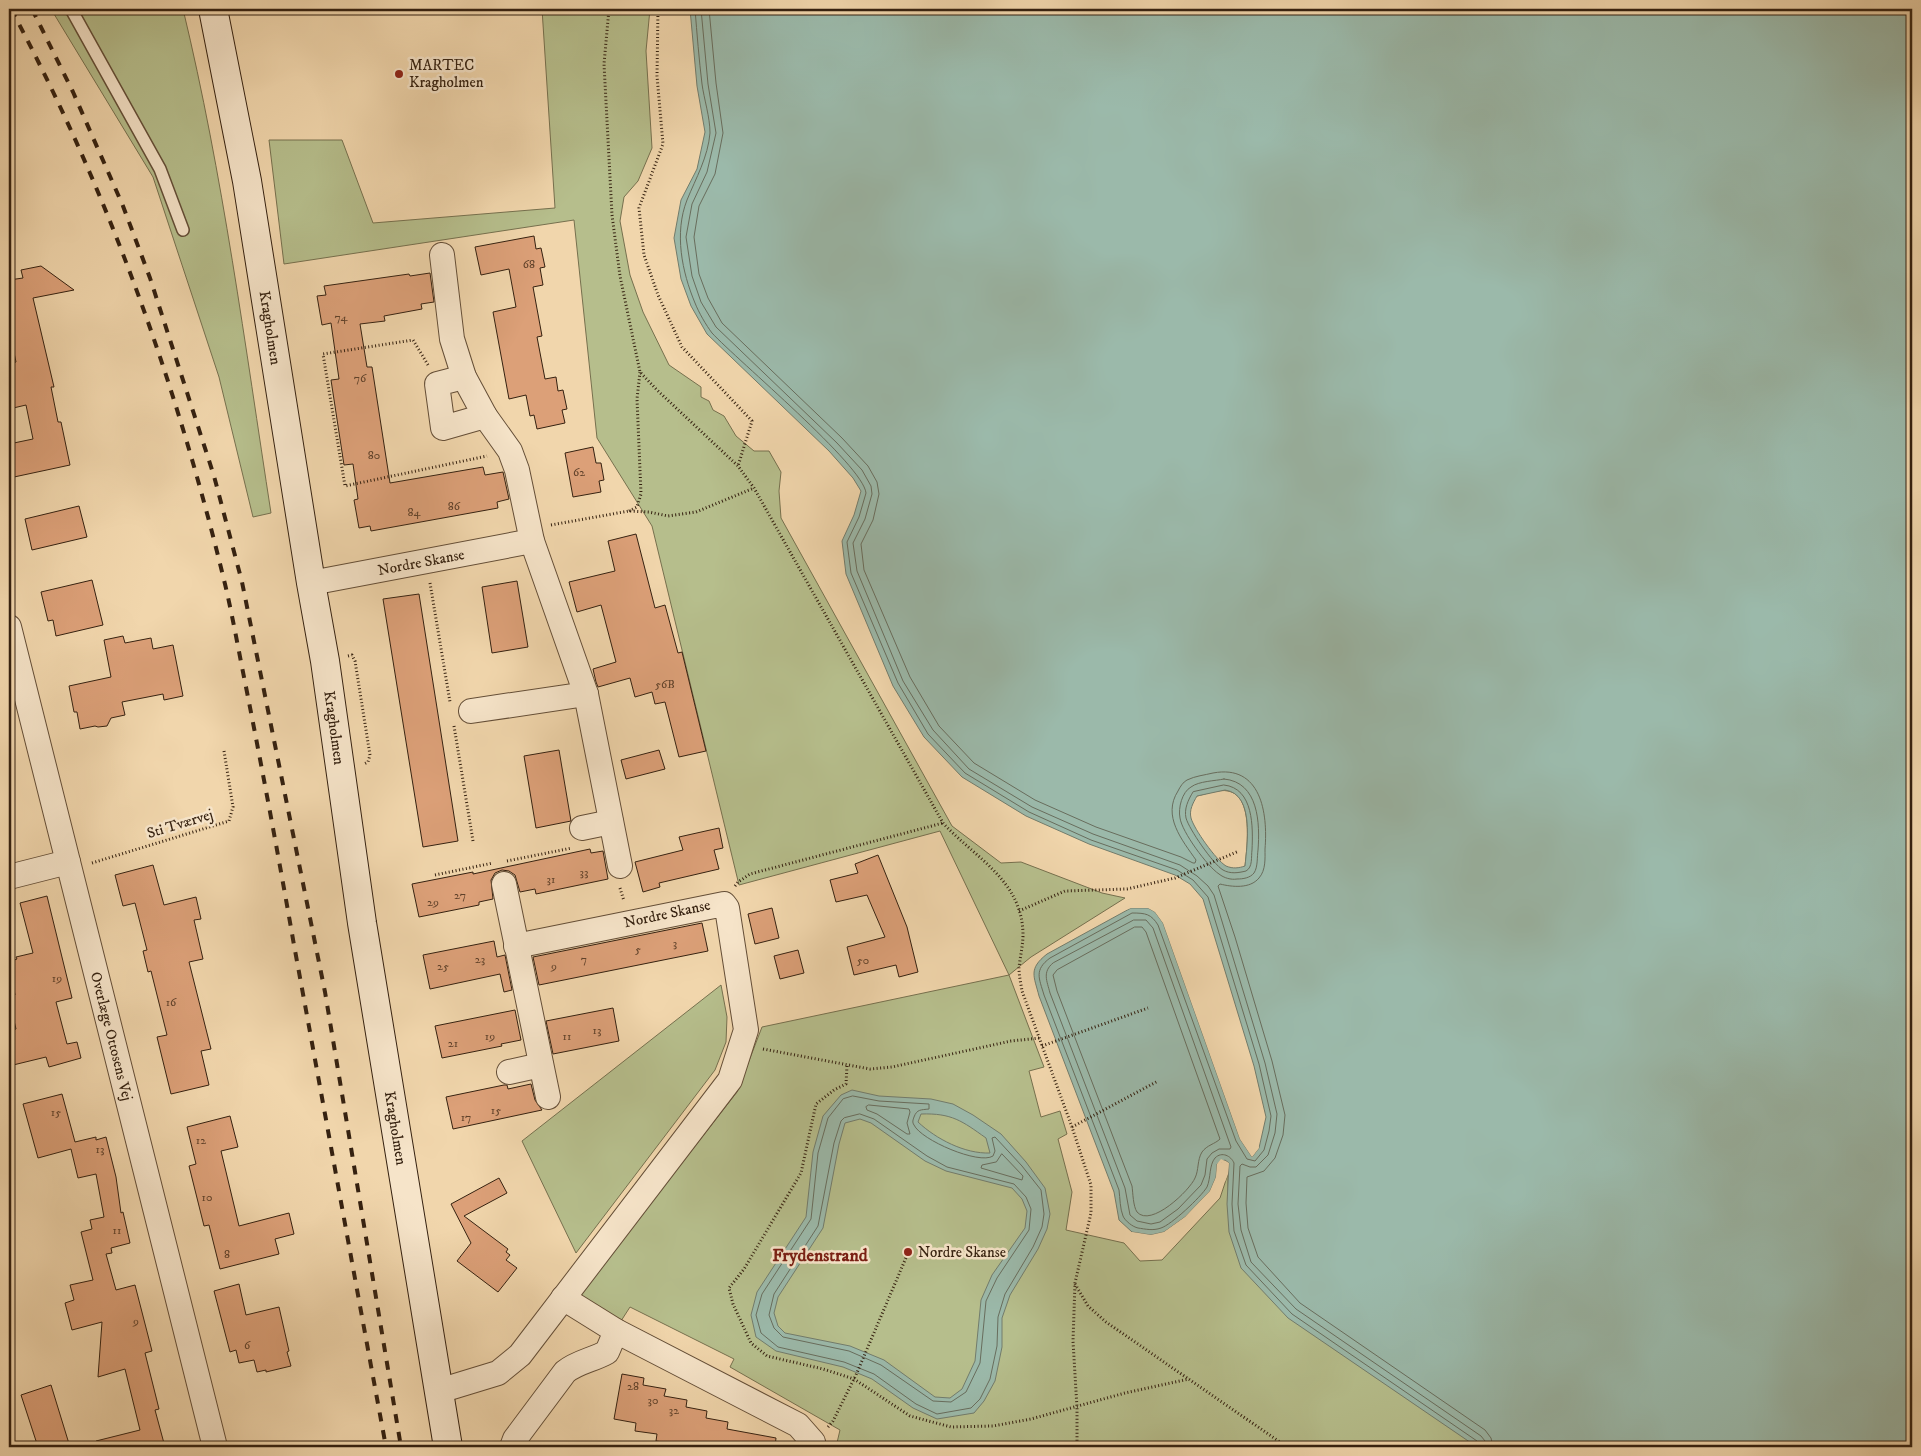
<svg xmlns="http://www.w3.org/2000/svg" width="1921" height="1456" font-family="'IM FELL DW Pica',serif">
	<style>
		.green { fill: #b6be8c; stroke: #76704e }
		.water { fill: #9bb9aa; stroke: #727c6c; fill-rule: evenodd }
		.pier { fill: #f1d6ac }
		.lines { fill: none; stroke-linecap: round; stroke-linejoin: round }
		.shore { stroke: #686d5d; stroke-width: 1 }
		.building { fill: #dca078; stroke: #352110 }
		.lane-casing { stroke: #644e37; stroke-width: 14 }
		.street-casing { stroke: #644e37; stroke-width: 26 }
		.secondary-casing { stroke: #352110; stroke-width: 30 }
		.path { stroke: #352110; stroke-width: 3; stroke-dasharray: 1 2.5; stroke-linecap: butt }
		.lane { stroke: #f6e4c9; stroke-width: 11 }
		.street { stroke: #f6e4c9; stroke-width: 24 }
		.secondary { stroke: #f6e4c9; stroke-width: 28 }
		.rail { stroke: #352110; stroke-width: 4; stroke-dasharray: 9 9; stroke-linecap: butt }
		.poi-dot { fill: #8f2418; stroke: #f6e4c9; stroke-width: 2 }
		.labels { text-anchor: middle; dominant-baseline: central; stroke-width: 5; stroke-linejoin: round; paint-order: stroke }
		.number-label { font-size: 12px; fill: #5f412a }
		.poi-label { font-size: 15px; fill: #352110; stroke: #f6e4c9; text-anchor: start }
		.street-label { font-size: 15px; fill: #352110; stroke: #f6e4c9 }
		.quarter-label { font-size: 18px; font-weight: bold; fill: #7a1f14; stroke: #f6e4c9 }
	</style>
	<rect width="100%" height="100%" fill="#f1d6ac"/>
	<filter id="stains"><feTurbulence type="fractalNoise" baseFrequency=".004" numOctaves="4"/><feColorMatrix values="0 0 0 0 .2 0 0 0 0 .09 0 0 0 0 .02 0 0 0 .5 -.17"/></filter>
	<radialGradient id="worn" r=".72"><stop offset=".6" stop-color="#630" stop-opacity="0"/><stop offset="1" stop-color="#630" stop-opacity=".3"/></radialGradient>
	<!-- green -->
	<path class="green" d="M51,9H183C223,175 245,345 271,513L253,517L219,377L153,177Z
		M542,9H650L646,51L652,148L638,181L624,197L620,221L630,275L643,312L669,365L701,387V397L709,401L713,410L724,416L736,436L754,451H769L781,472L779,491L781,518L952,826L1001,863L1021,862L1102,893L1125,898L1031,957L1009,975L1044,1067L1029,1071L1041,1117L1060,1111L1067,1134L1058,1139L1072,1192L1066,1230L1124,1243L1140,1261L1162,1260L1220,1198L1228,1174V1204L1278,1208L1245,866C1247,848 1254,795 1228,791C1219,789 1206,794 1197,796L954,463L1912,1447H836L840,1430L730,1367L734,1359L630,1307L621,1321L579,1295L737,1092L762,1027L1009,975L940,831L739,885L652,526L597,438L574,220L284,264L269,140H342L373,223L555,208Z
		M721,985L727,1017L726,1042L715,1070L576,1253L522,1141Z"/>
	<!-- water -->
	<path class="water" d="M690,9H1912V1447H1477L1288,1318L1241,1268L1229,1232L1227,1204L1229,1163L1225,1160L1217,1164L1216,1177L1210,1191L1185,1217L1164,1232L1151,1235L1132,1232L1119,1220L1114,1192L1039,996C1034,976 1028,969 1047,954L1131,908H1148L1155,912L1163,923L1240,1139L1252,1157L1259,1148L1266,1117L1254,1066L1203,899L1190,884L1175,875L1089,844L1026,816L962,777L924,737L893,686L846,574L842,541L854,515L861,491L853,478L829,451L707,334L691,306L681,279L674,238L681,200L697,169L705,132L697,86ZM1225,790C1255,794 1247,845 1245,866C1239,868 1233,869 1226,866C1216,860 1194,829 1191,818C1189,810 1193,803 1197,796Z
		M852,1090L879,1096L931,1099L953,1104L973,1115L1001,1134L1026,1162L1045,1188L1050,1214L1047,1229L1038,1249L1010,1295L1002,1318V1347L995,1381L984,1401L974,1413L937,1419L913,1408L872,1379L843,1367L776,1351L756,1337L751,1315L757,1292L806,1217L813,1152L823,1116L841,1095ZM921,1114C952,1113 962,1121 986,1138L990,1153C965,1154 936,1139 918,1122ZM860,1119L871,1123L925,1161L946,1171L1012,1188L1022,1199L1027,1211L1025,1228L992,1275L981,1300L975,1361L962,1389L950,1398L935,1397L884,1360L850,1346L785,1333L778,1326L774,1313L778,1297L823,1228L839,1144L845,1123Z"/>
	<!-- pier -->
	<path class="pier" d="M1131,906H1149L1156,910L1165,922L1243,1138L1252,1153L1258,1144L1259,1148L1252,1157L1240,1139L1163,923L1155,912L1148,908H1131L1118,913Z
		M1221,1159L1229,1163L1228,1174L1225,1182L1226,1164L1222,1162L1220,1165L1218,1178L1213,1192L1187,1219L1165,1235L1151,1237L1130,1234L1132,1232L1151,1235L1164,1232L1185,1217L1210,1191L1216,1177L1217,1164Z"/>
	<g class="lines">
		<!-- shore -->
		<path class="shore" d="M695,9C697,34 699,59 702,84C704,99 710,117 710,133C708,157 696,178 687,200C674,233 682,272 695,303C699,313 706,325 712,333C738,361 863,465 866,493L859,517L847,542L851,573L898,683L928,734L965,773L1029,812L1091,840L1177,870L1193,880L1208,897L1259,1064L1271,1116L1269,1131L1264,1150L1255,1161L1247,1159L1236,1141L1158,925C1151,914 1146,913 1132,913L1050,958C1034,970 1039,978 1044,995L1119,1190C1120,1198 1120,1209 1123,1216C1125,1221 1133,1227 1138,1228C1145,1229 1153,1231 1161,1228C1171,1225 1201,1197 1207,1187C1211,1178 1209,1165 1215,1158C1222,1151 1231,1156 1234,1163L1232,1204L1234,1231L1246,1265L1292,1314L1477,1441L1479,1447
			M701,9L708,84L716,133L707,172L692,204L686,237L692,276L701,302L716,327L837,443L862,470L871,486L872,494L865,519L853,543L857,571L903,681L933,730L969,769L1032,807L1093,834L1180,865L1197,876L1208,886L1214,895L1265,1063L1277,1114L1275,1133L1268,1155L1256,1167H1250L1242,1164L1240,1166L1238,1204L1241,1230L1251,1262L1296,1309L1481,1436L1485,1441L1486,1447
			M709,9L716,83L723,133L715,174L699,206L694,237L699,274L708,298L722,323L842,438L868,466L877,482L879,494L873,520L861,544L864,570L910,677L939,726L974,763L1035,800L1096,827L1181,857L1193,863H1195L1196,860C1182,840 1162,816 1178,791C1180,787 1183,782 1187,780C1195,776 1205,775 1213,773C1261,764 1268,813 1265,849C1265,858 1266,870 1259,878C1250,889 1232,887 1220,884L1218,886L1235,937L1272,1061L1285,1115L1283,1135L1275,1158L1264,1171L1247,1177L1246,1203L1248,1228L1258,1257L1300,1303L1485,1430L1491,1438L1493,1447
			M1224,779C1259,782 1260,824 1258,850C1257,857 1258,867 1254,873C1250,878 1243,879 1237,879C1231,880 1224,878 1219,874C1207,866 1182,832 1180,818C1178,808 1182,792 1191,787C1199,781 1215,781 1224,779Z
			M1224,785C1254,788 1253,828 1252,850C1251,857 1253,867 1246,871C1238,873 1230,874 1223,870C1213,864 1189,829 1186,818C1184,809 1188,800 1193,792Z
			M1134,920H1146L1153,928L1231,1147L1230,1149H1219L1212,1153L1207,1159L1205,1175L1201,1185L1178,1209L1160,1222L1151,1224L1137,1221L1130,1215L1125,1188L1050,993C1047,981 1042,972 1053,963Z
			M1135,927H1142L1146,932L1220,1139C1215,1144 1207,1145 1202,1152C1197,1160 1199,1170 1195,1178C1190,1190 1151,1228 1137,1212C1133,1206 1133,1193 1132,1186L1057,991L1053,975L1057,970Z
			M853,1096L879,1101L929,1104V1109C921,1110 917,1109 914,1117C913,1120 912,1122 914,1125C921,1140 979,1165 993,1156L995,1151L992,1138L995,1137L1022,1166L1041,1190L1044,1214L1042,1227L1033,1247L1005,1294L998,1317L997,1346L990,1379L980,1399L971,1408L937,1414L916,1404L874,1374L844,1362L778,1347L761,1333L756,1315L762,1294L811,1219L818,1153L828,1118L843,1099Z
			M869,1105L909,1109L910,1112L907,1123L910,1134H907L877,1114L867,1110L866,1107Z
			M860,1114L874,1119L927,1156L947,1167L1014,1184L1026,1197L1031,1209L1029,1230L997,1278L986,1301L980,1363L966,1392L951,1402L933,1401L881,1365L849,1351L783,1337L774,1328L769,1315L774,1294L818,1226L834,1143L841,1121L844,1118Z
			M1002,1154L1023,1176L1022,1180L981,1168L982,1165L996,1162Z"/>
	</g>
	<!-- building -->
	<path class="building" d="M534,236L536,249L541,248L545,267L540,268L543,285L533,287L542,336L537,337L545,379L556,377L558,391L563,390L567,409L562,410L565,423L537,429L534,415L530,416L526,395L509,399L493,312L516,307L509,269L481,275L475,247Z
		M41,266L74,290L33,298L54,387H51L58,422H61L70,465L14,477L9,444L33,439L26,405L9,409V364L16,362L9,329V280L23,278L21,270Z
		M430,273L434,302L421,304L422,309L384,316L385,321L360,324L367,367H372L390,483L483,467L485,475L503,472L509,499L497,502L498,508L371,531L370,526L359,528L354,500L358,499L353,464L344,465L331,380L339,379L331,323L322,325L317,296L326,295L324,286L409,274L410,276Z
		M593,447L596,463H601L604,480L599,481L601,492L573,497L565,453Z
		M79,506L87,537L32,550L25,519Z
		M636,534L655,608L665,605L678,653L682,652L706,751L679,757L665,702L655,704L652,692L635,697L630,678L598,687L596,682L593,669L616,662L601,605L577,612L569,582L615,571L608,541Z
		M92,580L103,625L56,636L53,620L48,621L41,592Z
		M517,581L528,647L492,653L482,587Z
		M419,594L458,841L423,847L383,599Z
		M123,636L125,643L151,638L153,649L173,645L183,696L164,700L163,694L122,702L125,715L111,718L107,726L98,727L95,726L80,729L77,712H74L69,686L111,677L104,640Z
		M559,750L571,821L536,828L524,756Z
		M659,750L665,769L626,779L621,760Z
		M719,828L723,848L714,850L719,869L659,883L660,887L643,892L635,862L683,850L679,837Z
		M590,849L591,853L603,851L608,879L536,894L535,889L520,892L515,875L509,871L502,870L495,873L491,880L493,899L479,902V905L419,917L412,884L473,872V874Z
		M878,855L907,927L918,972L899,977L896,965L854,975L847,947L885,937L867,895L836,902L830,880L858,873L855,864Z
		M153,865L164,905L196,897L201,919L194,920L203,959L189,962L211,1049L201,1051L209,1085L171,1094L157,1037L167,1035L151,971L148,972L143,951L147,950L135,903L123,906L115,875Z
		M47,896L72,998L56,1002L67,1044L77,1042L81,1058L49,1067L46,1057L9,1066V1031L16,1029L9,1000V997L15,995L9,962L17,959L16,957L33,953L20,903Z
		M772,908L779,938L755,944L748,914Z
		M702,923L708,951L539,985L533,957Z
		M494,941L497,957L505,955L512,990L504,992L500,974L430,989L423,955Z
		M798,950L804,973L780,979L774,956Z
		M613,1008L619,1041L553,1054L546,1021Z
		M515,1010L521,1040L501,1044L502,1046L442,1058L435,1026Z
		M531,1084L535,1100L542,1110L453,1129L446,1097L504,1085H507L508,1089Z
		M62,1094L75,1142L96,1137V1140L106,1137L116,1177L121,1213L123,1212L130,1243L111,1248L112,1253L106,1254L116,1290L135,1285L152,1351L145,1353L159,1409L155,1410L165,1447H96V1441L140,1430L125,1369L98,1377L102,1322L72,1330L65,1303L74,1300L70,1285L93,1280L81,1232L92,1229L90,1220L104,1217L96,1174L78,1178L71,1149L38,1158L23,1104Z
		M230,1116L238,1147L221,1151L239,1226L289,1213L294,1234L275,1239L279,1254L220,1269L209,1225L204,1226L189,1166L196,1164L187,1127Z
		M499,1178L507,1193L464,1216L508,1249L506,1252L510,1255L506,1260L517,1268L498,1292L457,1261L471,1243L451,1204Z
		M239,1284L246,1315L279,1307L289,1351L287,1352L291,1366L266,1372V1370L257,1372L254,1360L239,1363L236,1350L230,1352L214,1291Z
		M622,1374L644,1378L643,1385L666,1389L664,1396L687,1400L686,1407L707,1411L706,1418L728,1422L727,1429L776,1438L775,1447H677L678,1444L656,1441L657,1434L635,1431L636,1423L614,1419Z
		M51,1385L70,1447H38L21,1395Z"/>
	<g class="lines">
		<defs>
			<path id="lane" d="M71,9L160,169L183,230"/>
			<g id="street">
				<path d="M442,255L452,339L464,377L485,416L510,451L517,470L532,541L586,694L620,866"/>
				<path d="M464,377L437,384L443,428L485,416"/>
				<path id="s1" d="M311,583L532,541"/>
				<path id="s2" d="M9,627L215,1447"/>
				<path d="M471,711L586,694"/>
				<path d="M582,828L611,822"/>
				<path d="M9,877L68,862"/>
				<path d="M504,884L548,1097"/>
				<path d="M509,1072L541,1065"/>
				<path d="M563,1298L616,1331L798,1425L813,1442L814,1447"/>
				<path d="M439,1391L498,1373L520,1355L730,1080L746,1030L727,908L724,904L516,946"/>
				<path d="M512,1447L515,1439L565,1372C577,1362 593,1360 607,1352L616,1331"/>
			</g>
			<g id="secondary">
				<path id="s3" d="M213,9L247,181L311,583L325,661L362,923L448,1447"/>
			</g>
		</defs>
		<!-- lane casing -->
		<use href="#lane" class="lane-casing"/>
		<!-- street casing -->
		<use href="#street" class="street-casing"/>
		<!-- secondary casing -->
		<use href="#secondary" class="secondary-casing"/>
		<!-- path -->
		<path class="path" d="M609,9L604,64L612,215L620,276L640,372L657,390L738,466L754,488L943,823C975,858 1022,880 1023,934C1023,946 1020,957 1019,968C1019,976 1021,984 1022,991L1072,1127L1091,1185V1213L1075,1283L1073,1341L1077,1408V1447
			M658,9L657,76L663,144L639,208L644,255L658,295L682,347L752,421L738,466
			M428,365L413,340L323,354L345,486L487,456
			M629,511L637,507L641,494L637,399L640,372
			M551,525L629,511L649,512L668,516L696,512L754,488
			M430,583L450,702
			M348,656L352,655L355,661L370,755L368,762L364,764
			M454,726L473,841
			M507,861L572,848
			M92,863L229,821L233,807L224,751
			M435,875L493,863
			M735,886L738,882L750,874L943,823
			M620,888L624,901
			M1019,911L1065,891L1127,889L1175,878L1239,851
			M1042,1046L1148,1008
			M763,1049L870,1069L892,1067L1011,1041L1040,1038
			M847,1066L846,1084L834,1090L816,1104L801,1173L744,1269L729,1288L733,1304L751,1343L767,1356L823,1369L854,1379L910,1416L951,1427L993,1426L1031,1419L1125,1393L1189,1379
			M1072,1127L1158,1081
			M1075,1284L1088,1306L1106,1322L1287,1447
			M828,1427L833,1421L856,1375L908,1253"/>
		<!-- lane -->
		<use href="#lane" class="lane"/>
		<!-- street -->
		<use href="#street" class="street"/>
		<!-- secondary -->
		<use href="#secondary" class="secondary"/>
		<!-- rail -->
		<path class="rail" d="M11,9C108,190 177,385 225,584C233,618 239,653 246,687C263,773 279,859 294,945C325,1113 355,1280 386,1447
			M32,9L73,92L123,206L150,278L214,476L242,582L325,992L401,1447"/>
	</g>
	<!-- markers -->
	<g class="poi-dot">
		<circle cx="399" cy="74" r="5"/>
		<circle cx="908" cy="1252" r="5"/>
	</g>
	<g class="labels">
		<!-- number labels -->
		<g class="number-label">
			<text x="529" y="264">68</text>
			<text x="341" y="317">74</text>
			<text x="360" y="378">76</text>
			<text x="374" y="455">80</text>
			<text x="579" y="472">62</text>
			<text x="454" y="506">86</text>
			<text x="414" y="512">84</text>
			<text x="665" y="684">56B</text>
			<text x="584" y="872">33</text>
			<text x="551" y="879">31</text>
			<text x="460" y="895">27</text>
			<text x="433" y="902">29</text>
			<text x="675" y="943">3</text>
			<text x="638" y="949">5</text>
			<text x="480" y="959">23</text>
			<text x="584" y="959">7</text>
			<text x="863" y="960">50</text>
			<text x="443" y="966">25</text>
			<text x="554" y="966">9</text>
			<text x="57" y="978">19</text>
			<text x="171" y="1002">16</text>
			<text x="597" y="1030">13</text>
			<text x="490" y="1036">19</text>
			<text x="567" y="1036">11</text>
			<text x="453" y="1043">21</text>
			<text x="496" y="1110">15</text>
			<text x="56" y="1112">15</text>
			<text x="466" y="1117">17</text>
			<text x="201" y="1140">12</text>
			<text x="100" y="1149">13</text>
			<text x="207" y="1197">10</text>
			<text x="117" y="1230">11</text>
			<text x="227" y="1254">8</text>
			<text x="136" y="1321">9</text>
			<text x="247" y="1345">6</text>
			<text x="633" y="1386">28</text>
			<text x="653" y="1400">30</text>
			<text x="674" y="1410">32</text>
		</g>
		<!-- poi labels -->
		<g class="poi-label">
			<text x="409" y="65">MARTEC<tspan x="409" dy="17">Kragholmen</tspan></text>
			<text x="918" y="1252">Nordre Skanse</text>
		</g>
		<!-- street labels -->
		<g class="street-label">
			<text stroke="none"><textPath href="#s3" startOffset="324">Kragholmen</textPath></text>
			<text stroke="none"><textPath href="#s1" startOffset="112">Nordre Skanse</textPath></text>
			<text stroke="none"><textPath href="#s3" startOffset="729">Kragholmen</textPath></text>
			<text transform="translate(180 824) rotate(-17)">Sti Tværvej</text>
			<text transform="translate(667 914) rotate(-12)">Nordre Skanse</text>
			<text stroke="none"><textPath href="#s2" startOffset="422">Overlæge Ottosens Vej</textPath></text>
			<text stroke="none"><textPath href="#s3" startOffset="1134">Kragholmen</textPath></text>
		</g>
		<!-- quarter labels -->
		<g class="quarter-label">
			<text x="820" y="1256">Frydenstrand</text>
		</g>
	</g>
	<!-- margin -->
	<rect width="1921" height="1456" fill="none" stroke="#f1d6ac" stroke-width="30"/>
	<rect x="10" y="10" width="1901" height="1436" fill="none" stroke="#352110" stroke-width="2.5"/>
	<rect x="15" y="15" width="1891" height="1426" fill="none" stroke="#352110"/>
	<rect width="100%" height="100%" filter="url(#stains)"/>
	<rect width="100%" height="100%" fill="url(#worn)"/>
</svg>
